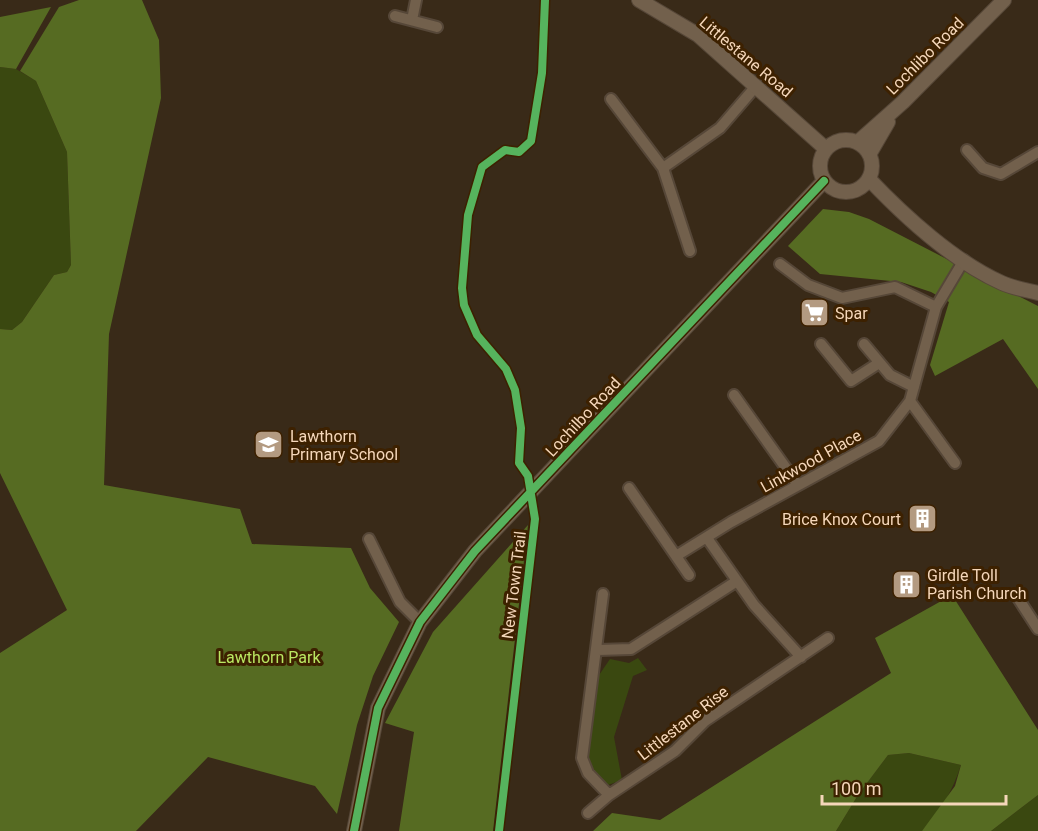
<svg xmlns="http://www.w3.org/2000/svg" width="1038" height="831" font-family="Roboto,sans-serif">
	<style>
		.green { fill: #3a4810 }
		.forest { fill: #566b22 }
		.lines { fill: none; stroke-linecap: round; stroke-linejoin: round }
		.minor-casing { stroke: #564738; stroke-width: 14 }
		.tertiary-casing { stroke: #564738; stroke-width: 16 }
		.minor { stroke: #72604c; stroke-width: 10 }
		.tertiary { stroke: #72604c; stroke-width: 14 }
		.cycleway-casing { stroke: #3d2100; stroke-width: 11 }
		.cycleway { stroke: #56b35d; stroke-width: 8 }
		.labels { text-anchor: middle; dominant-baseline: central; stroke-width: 6; stroke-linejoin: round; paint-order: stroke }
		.street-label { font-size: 16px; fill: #f5d7ba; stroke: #3d2100 }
		.poi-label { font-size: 16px; fill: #f5d7ba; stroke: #3d2100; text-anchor: start }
		.park-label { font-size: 16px; fill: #bae761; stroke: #3d2100 }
	</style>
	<rect width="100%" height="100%" fill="#392a18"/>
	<!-- green -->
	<path class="green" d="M0,67L16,69L36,81L67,152L71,265L67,272L54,275L22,322L12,330L0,329Z
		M638,658L647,670L633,676L614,737L622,780L608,785L595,774L587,761L597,678L610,659L629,663Z
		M909,753L961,765C953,790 940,813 922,831H836L858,795L888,755Z
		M1038,795V831H991Z"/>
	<!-- forest -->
	<path class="forest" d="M79,0H142L159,40L161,98L109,334L104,485L240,509L252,544L351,548L370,588L399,622L373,676L357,725L337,814L315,786L208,757L136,831H0V653L67,610L0,473V329L12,330L22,322L54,275L67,272L71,265L67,152L36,81L20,71L59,7Z
		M51,7L16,69L0,67V17Z
		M823,209L849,212L869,219L1038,306V389L1003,339L935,376L930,365L949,302L931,292L901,282L820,274L788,246Z
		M528,525L493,831H399L414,732L385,723L433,632Z
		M952,595L1038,730V795L991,831H922L955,786L961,765L909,753L888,755L858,795L836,831H593L612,813L660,820L891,673L875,638Z"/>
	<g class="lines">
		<defs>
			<path id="minor" d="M395,16L437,27
				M412,20L416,0
				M611,99L663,168L720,128L757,85
				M967,150L983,168L1001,174L1038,152
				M663,168L690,251
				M780,264L808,285L842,298L895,287L936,307
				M821,344L851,381L879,363
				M864,344L890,375L914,387
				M734,395L798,485
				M910,401L955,463
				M629,488L689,575
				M707,538L754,605L801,657
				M369,539L400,602L420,622
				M676,556L731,522L879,441L910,401L936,307L964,260
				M603,594L582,758L588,773L609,795
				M1016,595L1038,629
				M598,650L631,649L737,581
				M588,813L609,795L675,751L705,721L828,638"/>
			<path id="tertiary" d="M639,0L698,35L826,149
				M820 166a26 26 0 1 1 52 0a26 26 0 1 1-52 0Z
				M858,142L903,102L1004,0
				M870,153L888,122
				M869,179C905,217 955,262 1002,283C1013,288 1026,290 1038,293
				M354,831L378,708L420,622L475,551L824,181"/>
		</defs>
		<!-- minor casing -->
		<use href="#minor" class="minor-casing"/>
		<!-- tertiary casing -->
		<use href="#tertiary" class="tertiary-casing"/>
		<!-- minor -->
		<use href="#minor" class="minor"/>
		<!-- tertiary -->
		<use href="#tertiary" class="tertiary"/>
		<defs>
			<path id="cycleway" d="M354,831L378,708L420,622L475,551L824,181
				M499,831L535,519L528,476L519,463L521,428L515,390L506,369L477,335L464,305L462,288L468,215L482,167L505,150L519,152L531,141L542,73L545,0"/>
		</defs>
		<!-- cycleway casing -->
		<use href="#cycleway" class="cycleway-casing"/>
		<!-- cycleway -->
		<use href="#cycleway" class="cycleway"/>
	</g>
	<!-- icons -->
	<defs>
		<symbol id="supermarket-square" viewBox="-11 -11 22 22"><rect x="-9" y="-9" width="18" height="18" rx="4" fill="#b39a81" stroke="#3d2100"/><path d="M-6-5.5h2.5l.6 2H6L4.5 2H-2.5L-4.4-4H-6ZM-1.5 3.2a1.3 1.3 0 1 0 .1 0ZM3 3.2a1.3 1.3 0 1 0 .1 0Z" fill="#fff"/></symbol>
		<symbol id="school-square" viewBox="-11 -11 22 22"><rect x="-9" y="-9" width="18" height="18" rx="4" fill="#b39a81" stroke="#3d2100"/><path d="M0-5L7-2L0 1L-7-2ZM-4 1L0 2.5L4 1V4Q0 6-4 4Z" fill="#fff"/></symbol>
		<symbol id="building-square" viewBox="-11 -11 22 22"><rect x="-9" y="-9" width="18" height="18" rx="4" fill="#b39a81" stroke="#3d2100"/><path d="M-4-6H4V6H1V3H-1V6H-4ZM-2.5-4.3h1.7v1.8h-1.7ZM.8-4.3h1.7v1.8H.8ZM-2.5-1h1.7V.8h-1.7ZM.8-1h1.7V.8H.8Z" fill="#fff"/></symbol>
	</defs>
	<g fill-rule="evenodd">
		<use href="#supermarket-square" x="798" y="296" width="33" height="33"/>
		<use href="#school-square" x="252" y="428" width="33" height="33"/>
		<use href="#building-square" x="906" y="502" width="33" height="33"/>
		<use href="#building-square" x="890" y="568" width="33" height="33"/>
	</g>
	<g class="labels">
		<!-- street labels -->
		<g class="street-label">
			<text transform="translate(925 56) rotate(-45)">Lochlibo Road</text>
			<text transform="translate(746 57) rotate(40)">Littlestane Road</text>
			<text transform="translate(583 417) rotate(-47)">Lochilbo Road</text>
			<text transform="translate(811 461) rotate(-29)">Linkwood Place</text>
			<text transform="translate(514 585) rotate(-83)">New Town Trail</text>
			<text transform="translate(683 723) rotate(-38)">Littlestane Rise</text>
		</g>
		<!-- poi labels -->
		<g class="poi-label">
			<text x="835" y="313">Spar</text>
			<text x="290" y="436">Lawthorn<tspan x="290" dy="18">Primary School</tspan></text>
			<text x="901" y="519" text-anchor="end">Brice Knox Court</text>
			<text x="927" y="575">Girdle Toll<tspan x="927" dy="18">Parish Church</tspan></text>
		</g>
		<!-- park labels -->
		<g class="park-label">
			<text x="269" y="657">Lawthorn Park</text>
		</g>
	</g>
	<!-- scale -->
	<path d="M822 795v9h184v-9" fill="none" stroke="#f5d7ba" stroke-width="3"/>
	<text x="831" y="795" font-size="18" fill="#f5d7ba" stroke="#3d2100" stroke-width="4.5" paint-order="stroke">100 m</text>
</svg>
